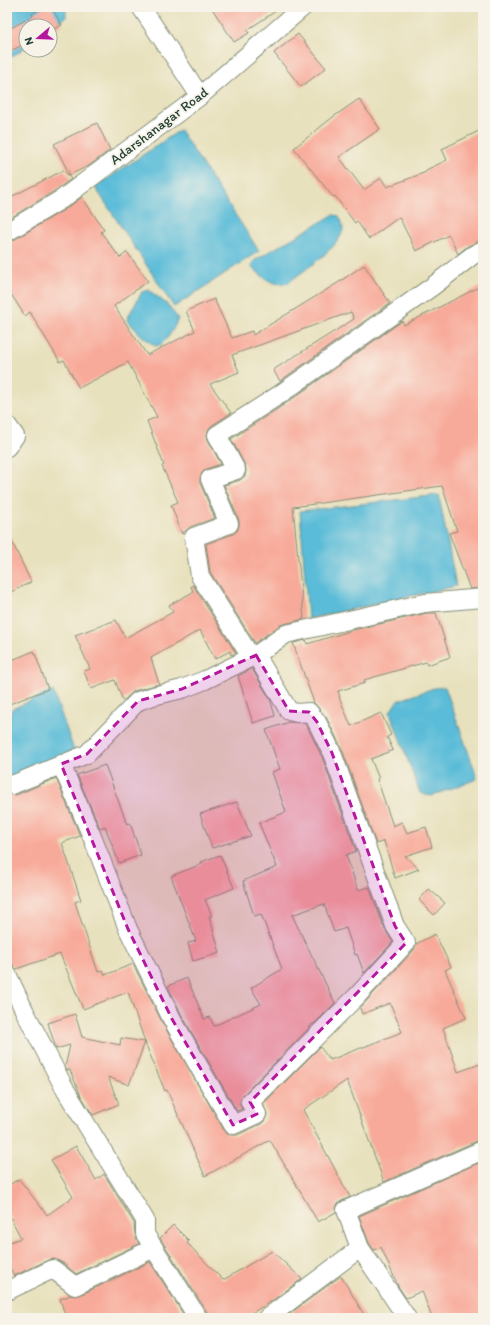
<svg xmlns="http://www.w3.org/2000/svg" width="490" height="1325" font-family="Itim,sans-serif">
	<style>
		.water { fill: #5abcd8; stroke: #3c7c86 }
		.building { fill: #f8aa9a }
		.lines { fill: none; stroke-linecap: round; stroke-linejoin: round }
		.street-casing { stroke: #848f78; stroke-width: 20 }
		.street { stroke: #fff; stroke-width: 18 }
		.marked { fill: #b5179e; fill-opacity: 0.2; stroke: #b5179e; stroke-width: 3; stroke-dasharray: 8 5; stroke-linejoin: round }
		.labels { text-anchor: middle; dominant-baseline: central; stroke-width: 4; stroke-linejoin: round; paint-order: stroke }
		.street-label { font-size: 14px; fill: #1f3d34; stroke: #f7f3e8 }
	</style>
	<rect width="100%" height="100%" fill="#f7f3e8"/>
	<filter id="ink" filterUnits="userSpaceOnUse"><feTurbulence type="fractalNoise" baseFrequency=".025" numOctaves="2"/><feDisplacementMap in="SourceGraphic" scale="8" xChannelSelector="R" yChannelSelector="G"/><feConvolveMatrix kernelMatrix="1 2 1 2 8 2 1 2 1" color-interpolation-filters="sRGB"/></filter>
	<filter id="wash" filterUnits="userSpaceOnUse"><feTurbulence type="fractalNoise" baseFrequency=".012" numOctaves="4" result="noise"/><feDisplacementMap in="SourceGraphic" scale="16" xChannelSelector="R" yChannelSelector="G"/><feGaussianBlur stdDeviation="0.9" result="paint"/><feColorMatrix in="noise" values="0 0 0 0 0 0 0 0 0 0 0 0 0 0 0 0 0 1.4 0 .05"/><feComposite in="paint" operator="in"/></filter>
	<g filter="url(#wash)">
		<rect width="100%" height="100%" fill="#e8e1bd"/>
		<!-- water -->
		<path class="water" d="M7,7H66V17L50,29V26H26V47L7,60Z
			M180,130L259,251L174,307L95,187Z
			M333,215L339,216C341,220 343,224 343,228C343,246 301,272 288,283C272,287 262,276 251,266L255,260Z
			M149,290L169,306L178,319C174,328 166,345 155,346L141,335L128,321L129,315L142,292Z
			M439,495L456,586L308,619L300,511Z
			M445,687L476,774L477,779L431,796L420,793L390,712L397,701L434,688Z
			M53,691L75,753L14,780L7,775V723L12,709Z"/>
		<g id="blocks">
			<!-- building -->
			<path class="building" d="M44,7H51L62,25L50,31V26H26V43L7,53V30L33,16L32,14Z
				M211,7H282L247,30L249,33L234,42Z
				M298,34L326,68L301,87L274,53Z
				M359,99L380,129L339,157L364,190L381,178L387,187L426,172V170L447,160L442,149L483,129V240L468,246L458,254L449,235L416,251L399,217L369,239L357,221L355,223L335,196L333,197L294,148L333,117Z
				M97,123L110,150L90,165L70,175L54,144Z
				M64,170L71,179L56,190L7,220V199Z
				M82,197L104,230L101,232L120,258L127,252L148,281L114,306L147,355L195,331L186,311L214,299L232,338L252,331L253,335L336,284L364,265L390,303L280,381L273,370L354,319L351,312L232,355L239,372L210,384L231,413L211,426L208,430L207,435L208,440L221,464L206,469L202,473L200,478V483L215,518L190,527L182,534L171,505L178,502L162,466L164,465L147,421L157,417L128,362L79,388L64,360L60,362L30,312L25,316L7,288V242L12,241L67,208Z
				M483,285V588L470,589L449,533L457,531L442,486L293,507L304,619L280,625L255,643L210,572L206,544L233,534L237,531L239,526V520L224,485L240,480L245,476L246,470L245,465L231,439L285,404L402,321L404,325Z
				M7,531L31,582L7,594Z
				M193,585L236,653L231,655L230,651L215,659L200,630L151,658L159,684L134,691L123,701L115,680L91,689L84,671L90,669L75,635L116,620L125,638L173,612L169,605L193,592L191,586Z
				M427,613H436L450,657L427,665L426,662L364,680L365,683L338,691L340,697H339L351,726L381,713L391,735L387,737L393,750L371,759L379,779H377L393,826L402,822L407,833L426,827L432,847L405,856L419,869L395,878L384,841L376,844L342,749L326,717L314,703L293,643L306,640L307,644L353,630Z
				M34,651L48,689L7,705V662Z
				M252,669L270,699L275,716L253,723L238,676Z
				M289,722L304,723L308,728L322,757L356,851L346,855L358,890L369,887L385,930L393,942L364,973L357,954L355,955L346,928L334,932L324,904L292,915L335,1003L315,1023L311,1025V1026L243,1095L240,1103L242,1109L237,1111L181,1014L168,986L187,978L204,1019L210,1017L214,1026L261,1004L251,988L282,969L261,914L254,916L243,881L277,867L259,823L286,812L272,772L280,769L266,730Z
				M105,765L127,824L130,823L141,855L119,863L105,826L100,828L77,775Z
				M56,778L80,836L62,843L81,900L75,902L98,972L103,970L105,975L133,964L163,1024L224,1130L227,1134L232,1135H237L261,1124L265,1120L267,1114L263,1104L320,1047L330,1060L402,1032L390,1003L362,1014L360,1008L414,950L416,944L435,934L451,967L445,970L466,1018L443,1028L458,1072L483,1063V1140H479L384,1182L347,1080L303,1110L350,1197L338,1203L336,1208V1212L318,1222L270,1140L205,1176L167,1090L165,1091L146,1045L128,992L83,1009L60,954L16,969L13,965L7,964V794L16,795Z
				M237,802L251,836L212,848L200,814Z
				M220,855L234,888L205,900L212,916H209L220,953L193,961L188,943L196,941L171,876L202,864L201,862Z
				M429,889L445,903L434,915L419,900Z
				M75,1014L82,1037L120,1045L121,1038L145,1042L129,1085L108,1077L119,1104L93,1115L81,1096L70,1070H67L65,1067L70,1045L56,1049L48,1023Z
				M76,1146L96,1180L104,1174L134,1223L135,1234L139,1244L76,1274L63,1263L54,1259L48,1260L14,1276L7,1262V1243L21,1238L7,1211V1186L19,1179L47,1215L73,1197L51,1160Z
				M483,1161V1318H432L422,1291L406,1298L398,1286L381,1247L374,1250L369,1243L359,1216Z
				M173,1225L189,1241L187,1243L223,1280L272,1251L302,1279L269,1303L243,1318H208L207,1312L160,1238Z
				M150,1262L186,1318H66L60,1299L71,1295L74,1296L80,1295Z
				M341,1276L366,1318H284L335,1280Z"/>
		</g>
	</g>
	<g filter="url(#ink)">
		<use href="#blocks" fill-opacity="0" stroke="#848f78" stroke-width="1"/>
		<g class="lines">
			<defs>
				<path id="street" d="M141,7L200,96
					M7,232L62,199L200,96L303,7
					M7,425L15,436L7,447
					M251,657L200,576L194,537L229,524L210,479L236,470L217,435L279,395L433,286L473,255L483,250
					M61,764L93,839L128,929L172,1019L202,1072L233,1125L257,1114L250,1102L356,997L406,943L395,926L332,753L317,722L309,712L297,713L289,711L256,655
					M7,783L12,785L87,754L138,701L153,696L182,689L205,680L256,655L286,634L425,603L483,598
					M7,974L25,1012L66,1091L145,1220V1234L198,1318
					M360,1248L407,1318
					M7,1291L53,1269L75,1286L154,1248
					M267,1318L360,1248L346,1210L483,1150"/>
			</defs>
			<!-- street casing -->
			<use href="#street" class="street-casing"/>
			<!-- street -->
			<use href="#street" class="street"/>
		</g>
	</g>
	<!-- marked area -->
	<path class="marked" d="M256,655L289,711L309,712L317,722L332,753L395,926L406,943L250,1102L257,1114L233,1125L172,1019L128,929L61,764L87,754L138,701L182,689Z"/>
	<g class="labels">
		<!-- street labels -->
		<g class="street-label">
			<text transform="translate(159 126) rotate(-37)">Adarshanagar Road</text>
		</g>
	</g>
	<!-- margin -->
	<rect width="490" height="1325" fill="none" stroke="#f7f3e8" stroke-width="24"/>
	<!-- north arrow -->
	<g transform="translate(38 38) rotate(251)"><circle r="19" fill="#f7f3e8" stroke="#a1aaa0"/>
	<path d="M0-3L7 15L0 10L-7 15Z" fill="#b5179e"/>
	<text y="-6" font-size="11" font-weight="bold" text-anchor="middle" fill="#1f3d34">N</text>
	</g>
</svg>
